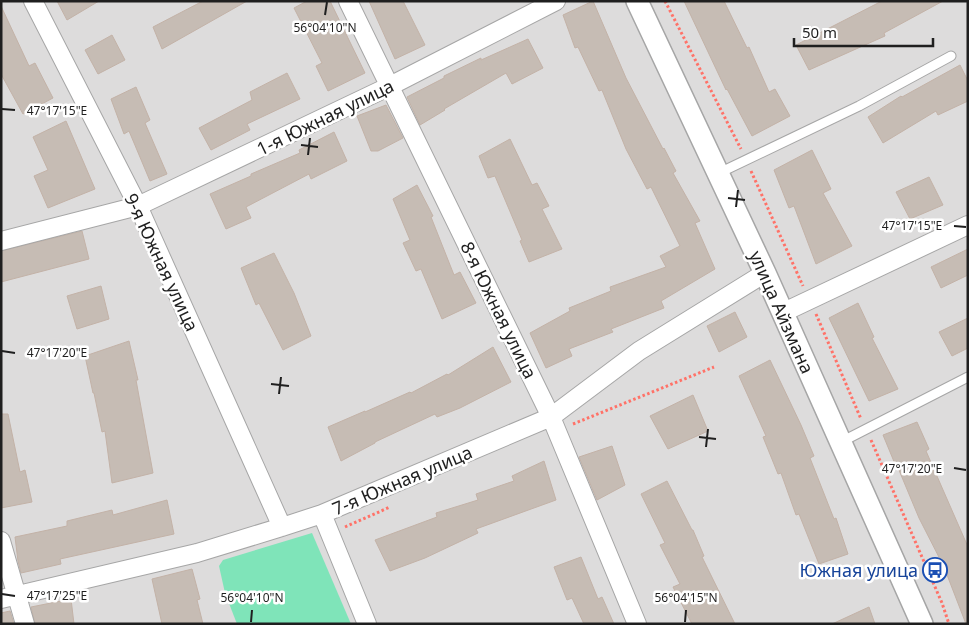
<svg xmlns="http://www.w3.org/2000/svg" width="969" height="625" font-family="'Noto Sans',sans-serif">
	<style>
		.residential { fill: #dddcdc }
		.pitch { fill: #7fe4b9 }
		.building { fill: #c6bcb4; stroke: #c3b2a7 }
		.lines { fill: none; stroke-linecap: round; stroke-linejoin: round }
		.service-casing { stroke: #a6a6a6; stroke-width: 11 }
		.minor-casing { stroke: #a6a6a6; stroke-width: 20 }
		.tertiary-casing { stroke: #a6a6a6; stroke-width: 24 }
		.path { stroke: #ff7268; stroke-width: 3; stroke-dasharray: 2.5 2.5; stroke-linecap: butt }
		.service { stroke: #fff; stroke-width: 9 }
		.minor { stroke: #fff; stroke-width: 18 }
		.tertiary { stroke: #fff; stroke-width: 21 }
		.ticks { fill: none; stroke: #1f1f1f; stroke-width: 2 }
		.labels { text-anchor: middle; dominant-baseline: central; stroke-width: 5; stroke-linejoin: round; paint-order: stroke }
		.street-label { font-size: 18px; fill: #1f1f1f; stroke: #fff }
		.transit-label { font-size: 18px; fill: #164399; stroke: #fff; text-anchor: end }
		.ticks-label { font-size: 12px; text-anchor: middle; fill: #1f1f1f; stroke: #fff; stroke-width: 5; stroke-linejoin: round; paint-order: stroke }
	</style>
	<rect width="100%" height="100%" fill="#f1ece5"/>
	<!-- residential -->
	<path class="residential" d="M1,1H968V624H1Z"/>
	<!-- pitch -->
	<path class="pitch" d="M312,533L351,624H237L225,593L219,566L223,560Z"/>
	<!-- building -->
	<path class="building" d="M57,1H99L67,20Z
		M203,1H247L162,49L153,27Z
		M307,1H330L365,73L328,91L316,66L322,63L294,8Z
		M369,1H403L425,45L395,59Z
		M593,1L626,78L663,149L664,148L676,171L673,173L700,221L695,223L715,269L661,301L664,308L611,329L613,332L569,349L572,356L546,368L530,333L570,311L569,308L611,291L610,287L666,267L660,256L680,246L651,187L647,189L626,149L602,90L599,91L578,47L575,48L563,15Z
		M684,1H724L747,48L749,47L769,92L775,89L790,116L752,136L727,89L726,90Z
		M882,1H943L884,33L885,36L809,70L796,45Z
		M1,6L29,66L35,63L53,98L23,114L1,74Z
		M112,35L125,60L98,74L85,50Z
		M528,39L543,68L512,84L506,73L444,109L445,110L420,125L407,97L444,78V76L481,58V60Z
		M960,65L968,81V101L938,115L936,111L883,143L868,117L901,96L902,97Z
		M287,73L300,99L247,124L250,130L211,150L199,128L252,100L250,92Z
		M136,87L150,120L145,123L167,174L150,181L129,131L124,134L111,99Z
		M386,105L403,138L378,151H371L357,116Z
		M66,121L95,189L48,208L34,176L48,170L33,137Z
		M334,132L347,161L311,179L309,174L246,207L251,218L226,229L210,194L251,176V174L300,153L299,150Z
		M510,139L532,185L537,183L549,206L542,209L562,249L529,262L520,241L522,240L495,176L488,178L479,156Z
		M812,150L831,189L823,193L852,246L816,264L794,206L789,208L774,170Z
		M929,177L943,205L910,219L896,192Z
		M417,185L433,216L431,217L454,275L460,272L476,303L442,319L421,269L416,271L403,243L410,240L393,199Z
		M82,231L89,259L1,282V251Z
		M968,249V275L941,288L931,267Z
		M274,253L294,293L311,336L283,350L259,303L256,305L241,268Z
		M101,286L109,319L77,329L67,296Z
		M858,303L874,337L872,338L898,389L869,401L829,318Z
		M735,312L747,337L719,352L707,326Z
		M968,318V348L952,356L939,332Z
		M129,341L138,380H136L153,473L112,483L105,431L102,432L94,393H93L85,356Z
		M493,347L511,382L460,408L437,417L435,414L375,442V443L341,461L328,427L365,411V412L410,392L411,393L447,374L448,375Z
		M770,360L801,425L814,456L810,458L834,519L836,518L848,554L819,564L799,514L796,515L781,473L778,474L763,437L766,436L739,376Z
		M693,395L708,431L668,449L650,416Z
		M1,414H8L20,472L25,470L32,502L1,508Z
		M917,422L929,449L926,451L968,547V624H966L944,567L919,518L896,463L895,464L883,435Z
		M612,446L625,485L597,500L579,457Z
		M544,461L556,500L476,529L478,533L425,558L390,571L375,540L437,517L436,513L478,500L476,494L514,481L512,476Z
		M667,481L692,530H693L704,556L702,557L735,624H692L673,587L680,584L660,545L665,543L641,494Z
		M167,500L174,534L60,559L61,564L21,573L18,561L15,537L67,526V521L112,510L113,515Z
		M581,557L598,599L602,597L614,624H584L572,598L567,600L554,567Z
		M192,569L200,599L197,600L203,624H162L152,579Z
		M71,599L74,624H35L31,607Z
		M869,607L875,624H832Z
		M10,611L14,624H1V613Z"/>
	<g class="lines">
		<defs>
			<path id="service" d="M719,173L859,106L951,56
				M841,442L968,377"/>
			<path id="minor" d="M33,1L138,206L282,527
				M348,1L551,417L637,624
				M1,241L138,206L390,86L556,1
				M782,313L968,225
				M322,514L367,624
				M1,541L25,624
				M1,599L197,553L282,527L322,514L551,417L639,351L765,273"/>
			<path id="tertiary" d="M637,1L765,273L922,624"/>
		</defs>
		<!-- service casing -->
		<use href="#service" class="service-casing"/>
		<!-- minor casing -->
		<use href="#minor" class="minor-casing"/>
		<!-- tertiary casing -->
		<use href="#tertiary" class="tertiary-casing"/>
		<!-- path -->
		<path class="path" d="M665,1L741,149
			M751,171L803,286
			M816,314L861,419
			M573,424L714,367
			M871,440L942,603L949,624
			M345,527L390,507"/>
		<!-- service -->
		<use href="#service" class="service"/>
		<!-- minor -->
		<use href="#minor" class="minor"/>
		<!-- tertiary -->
		<use href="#tertiary" class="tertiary"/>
	</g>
	<!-- ticks -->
	<path class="ticks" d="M325,15L327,2M2,109L15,110M301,145L318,147M308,155L310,138M728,198L745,200M736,207L738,190M954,226L966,227M2,351L15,353M271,384L289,386M279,394L281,377M699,437L716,439M706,447L708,429M954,468L966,470M2,594L15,596M251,622L252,610M685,622L686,610"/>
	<!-- icons -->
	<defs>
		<symbol id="bus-ring" viewBox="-11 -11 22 22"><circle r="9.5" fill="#fff" stroke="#1a4fb4" stroke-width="1.5"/><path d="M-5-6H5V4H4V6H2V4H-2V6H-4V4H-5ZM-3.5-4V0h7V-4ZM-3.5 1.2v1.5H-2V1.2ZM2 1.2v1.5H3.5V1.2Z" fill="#1a4fb4"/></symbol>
	</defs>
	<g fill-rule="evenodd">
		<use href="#bus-ring" x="921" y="556" width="28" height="28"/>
	</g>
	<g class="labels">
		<!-- street labels -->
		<g class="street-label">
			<text transform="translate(325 117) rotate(-26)">1-я Южная улица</text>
			<text transform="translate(162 262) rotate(65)">9-я Южная улица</text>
			<text transform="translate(499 310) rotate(64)">8-я Южная улица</text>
			<text transform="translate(782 312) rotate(66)">улица Айзмана</text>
			<text transform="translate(402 480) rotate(-23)">7-я Южная улица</text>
		</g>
		<!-- transit labels -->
		<g class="transit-label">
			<text x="918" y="570">Южная улица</text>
		</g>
	</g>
	<g class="ticks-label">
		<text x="325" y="32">56°04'10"N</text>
		<text x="57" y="115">47°17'15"E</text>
		<text x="912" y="230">47°17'15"E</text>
		<text x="57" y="357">47°17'20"E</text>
		<text x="912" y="473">47°17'20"E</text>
		<text x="57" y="600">47°17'25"E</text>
		<text x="252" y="602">56°04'10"N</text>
		<text x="686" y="602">56°04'15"N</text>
	</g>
	<!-- border -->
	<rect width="969" height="625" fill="none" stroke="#1f1f1f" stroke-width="5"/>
	<!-- scale -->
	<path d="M794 38v8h139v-8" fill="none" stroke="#1f1f1f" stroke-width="2.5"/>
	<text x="802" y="38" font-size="15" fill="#1f1f1f" stroke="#ffffff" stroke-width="4" paint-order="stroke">50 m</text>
</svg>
